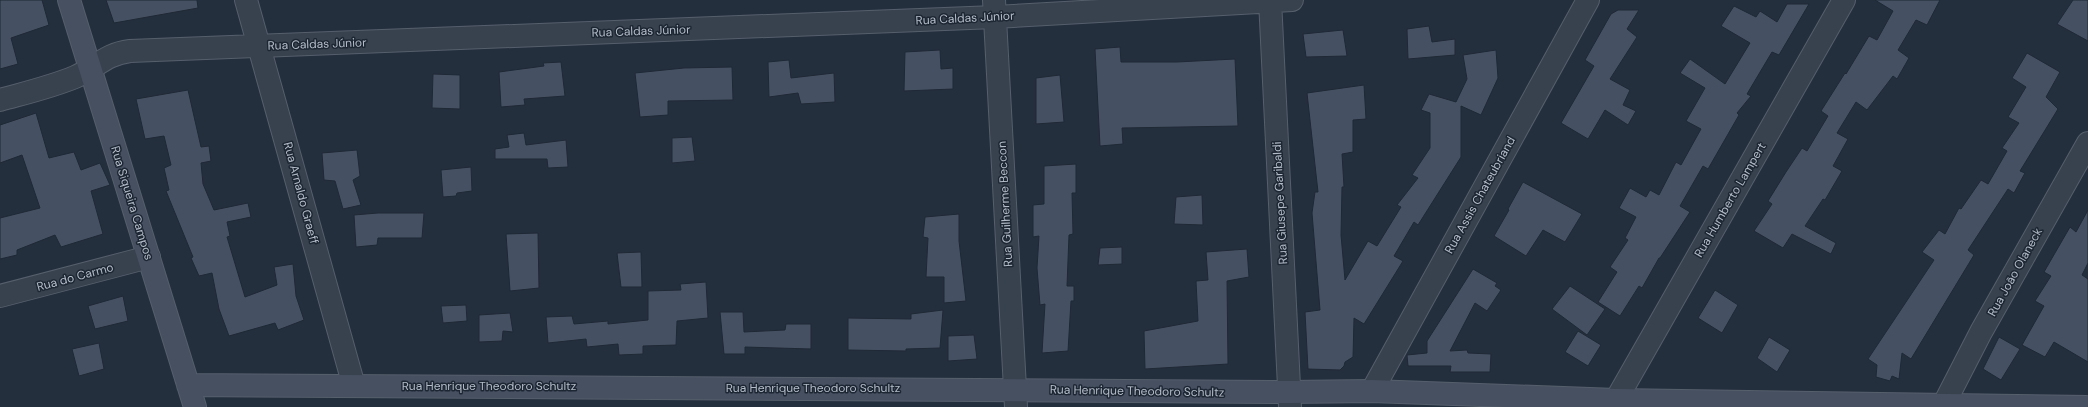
<svg xmlns="http://www.w3.org/2000/svg" width="2088" height="407" font-family="'DM Sans',sans-serif">
	<style>
		.building { fill: #455162; stroke: #1f2835 }
		.lines { fill: none; stroke-linecap: round; stroke-linejoin: round }
		.street-casing { stroke: #565f6c; stroke-width: 24 }
		.secondary-casing { stroke: #565f6c; stroke-width: 24 }
		.street { stroke: #38414e; stroke-width: 22 }
		.secondary { stroke: #465061; stroke-width: 22 }
		.labels { text-anchor: middle; dominant-baseline: central; stroke-width: 3; stroke-linejoin: round; paint-order: stroke }
		.street-label { font-size: 12px; fill: #b4bcc9; stroke: #1d2633 }
	</style>
	<rect width="100%" height="100%" fill="#242f3e"/>
	<!-- building -->
	<path class="building" d="M0,0H42L49,25L11,38L18,64L0,69Z
		M106,0H197L198,8L114,23Z
		M1875,0H1940L1927,25L1916,20L1898,50L1909,58L1897,79L1893,76L1867,110L1856,102L1837,133L1848,139L1833,166L1842,171L1825,200L1823,199L1805,226L1836,243L1831,254L1792,234L1783,248L1754,231L1772,204L1768,201L1786,172L1802,148L1807,151L1828,116L1821,111L1845,73L1846,74L1869,36L1877,40L1893,11Z
		M2073,0H2088V41L2057,24Z
		M1787,4H1809L1779,55L1772,52L1747,94L1751,96L1737,113L1739,115L1708,169L1703,166L1680,206L1690,212L1660,258H1659L1642,288L1639,286L1620,316L1598,302L1617,272L1610,267L1628,240L1625,238L1636,217L1619,208L1630,188L1646,197L1650,190L1659,195L1676,162L1681,165L1701,129L1686,121L1705,88L1680,73L1690,59L1725,84L1750,43L1721,26L1734,6L1756,17L1760,11L1777,22Z
		M1618,10H1639L1627,29L1637,37L1610,79L1630,90L1623,105L1636,111L1628,125L1605,110L1588,139L1561,123L1594,66L1585,60L1611,14Z
		M1429,26L1432,42L1455,39V55L1408,59L1407,29Z
		M1343,30L1347,56L1306,57L1303,34Z
		M1120,47L1121,62H1177L1235,59L1238,126L1122,128L1123,144L1100,146L1095,49Z
		M940,50L941,69L953,68V89L904,91L905,52Z
		M1496,50L1498,78L1481,115L1461,106V157L1418,225L1414,222L1394,256L1403,261L1364,324L1354,318L1353,357L1345,362L1344,366L1340,370L1308,369L1305,312L1320,310L1312,213L1315,192H1318L1307,93L1364,85L1366,119L1353,120V152L1342,154L1344,187H1342L1341,235L1345,280L1368,241L1377,246L1401,207L1397,205L1418,178L1412,175L1430,148V113L1421,110L1429,94L1456,102L1467,79L1463,55Z
		M2027,53L2060,72L2046,97L2058,109L2020,171L2025,173L2014,193L2008,189L1968,250L1974,255L1911,359L1902,353L1899,379L1892,376L1890,381L1876,377L1877,365L1868,359L1934,260L1922,252L1939,230L1945,234L1959,208L1961,209L1981,180L1988,184L2007,151L2002,148L2019,123L2008,117L2026,87L2012,78Z
		M789,60L791,78L834,73L835,102L801,104L798,93L769,97L768,62Z
		M561,62L565,96L524,99L525,105L501,107L499,72L544,66L543,63Z
		M732,67L733,100L668,101V115L640,117L635,73L684,68Z
		M433,74L460,75V109L432,108Z
		M1060,75L1064,122L1036,124V78Z
		M188,90L201,147L209,146L211,161L201,163L203,184L214,210L248,203L251,217L227,222L230,236L227,237L245,297L277,285L274,267L293,264L296,296L304,320L278,330L275,323L229,336L219,309L212,273L199,276L191,258L193,257L166,191L169,190L164,168L171,165L164,136L145,139L136,99Z
		M36,113L49,158L74,152L81,170L100,163L110,185L91,191L103,234L61,247L55,235L17,250V255L0,259V218L40,208L22,155L0,163V125Z
		M524,133L526,145L566,140L568,167L548,168L547,159H495V149L509,147L507,135Z
		M692,137L695,161L672,163V138Z
		M357,150L360,176L353,180L361,205L343,209L335,181L324,180L322,153Z
		M1076,164V193H1072L1073,234L1069,235L1067,286H1074V301H1071L1068,351L1042,353L1045,304L1040,305L1037,268L1039,236L1033,237V205L1044,204V166Z
		M471,167L472,191L457,193L456,196L443,197L441,170Z
		M1523,182L1582,214L1565,242L1543,230L1526,256L1494,236L1509,210L1508,209Z
		M1202,195L1203,225L1174,224L1176,197Z
		M2088,210V263L2082,275L2088,279V362L2054,342L2045,357L2022,345L2044,306L2035,301L2051,276L2044,272L2070,227L2076,232Z
		M378,213H424L422,238H378L377,245L356,247L354,215Z
		M959,214V241L966,301L944,303V277H926L928,238L923,237L925,217Z
		M538,233L539,288L510,291L506,234Z
		M1122,247V264L1098,265L1100,248Z
		M1247,249L1249,277L1227,281L1228,364L1145,369L1144,331L1198,321L1196,281L1208,280L1206,252Z
		M641,252L642,287H621L617,253Z
		M1473,269L1497,283L1495,286L1501,290L1487,311L1475,303L1450,351L1467,350L1468,353L1491,354L1490,372H1450L1451,366H1408L1407,355L1427,353V341Z
		M706,282L708,318L677,321L676,345L643,346V354L619,355L618,344L587,347L586,339L548,343L546,317L572,316L574,324L608,321V324L648,320V291L681,290L680,284Z
		M1570,286L1605,309L1587,335L1552,309Z
		M1715,290L1738,305L1722,333L1698,318Z
		M123,296L128,321L95,329L88,306Z
		M466,305L467,321L443,323L441,306Z
		M943,310L940,348L906,349V351L848,350V318L911,319V314Z
		M720,312H743L744,332L785,330L786,324H811V349L745,347V354H724Z
		M510,313L513,332L503,331L502,341L479,342V315Z
		M1578,331L1601,345L1588,366L1565,352Z
		M974,335L977,359L948,361V336Z
		M1769,337L1790,350L1777,372L1757,358Z
		M1999,337L2020,349L2001,380L1983,369Z
		M99,343L104,369L79,376L72,349Z"/>
	<g class="lines">
		<defs>
			<path id="street" d="M246,0L354,386
				M994,0L1016,407
				M1270,0L1290,407
				M0,100C25,93 51,87 75,77C96,68 105,54 130,51L995,17L1292,0
				M0,296L149,257
				M1372,391L1588,0
				M1616,400L1844,0
				M1944,404L1981,332L2088,143"/>
			<path id="secondary" d="M69,0L195,407
				M188,385L1289,392L1372,391L1616,400L2086,407"/>
		</defs>
		<!-- street casing -->
		<use href="#street" class="street-casing"/>
		<!-- secondary casing -->
		<use href="#secondary" class="secondary-casing"/>
		<!-- street -->
		<use href="#street" class="street"/>
		<!-- secondary -->
		<use href="#secondary" class="secondary"/>
	</g>
	<g class="labels">
		<!-- street labels -->
		<g class="street-label">
			<text transform="translate(965 18) rotate(-3)">Rua Caldas Júnior</text>
			<text transform="translate(641 31) rotate(-2)">Rua Caldas Júnior</text>
			<text transform="translate(317 44) rotate(-2)">Rua Caldas Júnior</text>
			<text transform="translate(301 193) rotate(75)">Rua Arnaldo Graeff</text>
			<text transform="translate(1480 195) rotate(-61)">Rua Assis Chateubriand</text>
			<text transform="translate(1730 200) rotate(-60)">Rua Humberto Lampert</text>
			<text transform="translate(132 203) rotate(73)">Rua Siqueira Campos</text>
			<text transform="translate(1280 203) rotate(-93)">Rua Giusepe Garibaldi</text>
			<text transform="translate(1005 204) rotate(-93)">Rua Guilherme Beccon</text>
			<text transform="translate(2015 272) rotate(-61)">Rua João Olaneck</text>
			<text transform="translate(75 277) rotate(-15)">Rua do Carmo</text>
			<text x="489" y="386">Rua Henrique Theodoro Schultz</text>
			<text x="813" y="388">Rua Henrique Theodoro Schultz</text>
			<text transform="translate(1137 391) rotate(1)">Rua Henrique Theodoro Schultz</text>
		</g>
	</g>
</svg>
